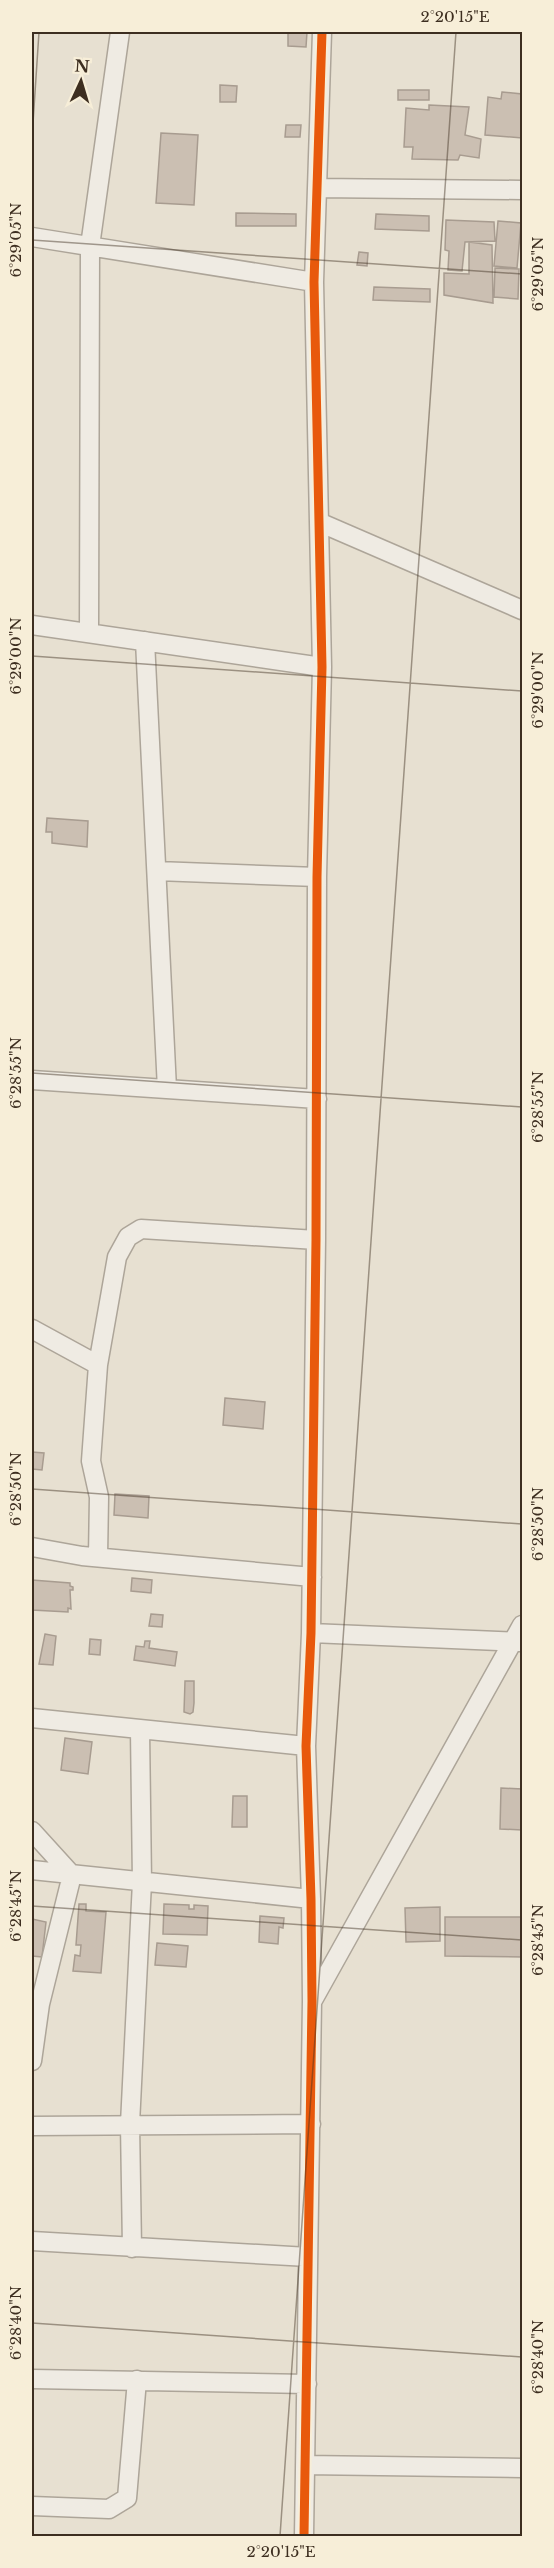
<svg xmlns="http://www.w3.org/2000/svg" width="554" height="2568" font-family="'Libre Baskerville',serif">
	<style>
		.building { fill: #cbbfb2; stroke: #a89c90; stroke-width: 1.5 }
		.lines { fill: none; stroke-linecap: round; stroke-linejoin: round }
		.minor-casing { stroke: #ada599; stroke-width: 21 }
		.minor { stroke: #efebe3; stroke-width: 18 }
		.cycleway-casing { stroke: #f7eed8; stroke-width: 13 }
		.cycleway { stroke: #e8590c; stroke-width: 9 }
		.ticks { fill: none; stroke: #3d2e20; stroke-width: 1.5; stroke-opacity: 0.45 }
		.neatline { fill: none; stroke: #3d2e20; stroke-width: 2 }
		.ticks-label { font-size: 15px; text-anchor: middle; fill: #3d2e20 }
	</style>
	<rect width="100%" height="100%" fill="#e7e0d1"/>
	<!-- building -->
	<path class="building" d="M288,32H307L306,47L288,46Z
		M220,85L237,86L236,102H220Z
		M398,90H429V100H398Z
		M502,92L522,94V138L485,135L488,97L501,99Z
		M429,105L469,107L465,135L481,139L479,158L460,155L458,160L412,159L413,147H404L406,108L429,110Z
		M286,125H301L300,137H285Z
		M161,133L198,135L194,205L156,203Z
		M236,213L296,214V226H236Z
		M376,214L429,216V231L375,229Z
		M446,220L494,222L495,241L465,242L462,271L448,270L449,251L445,250Z
		M498,221L521,223L517,268L494,266Z
		M469,242L492,245L493,303L444,295V273L469,274Z
		M359,252L368,253L367,266L357,265Z
		M495,268L519,269L518,299L494,297Z
		M374,287L430,289V302L373,300Z
		M47,818L88,821L87,847L52,843V832H46Z
		M225,1398L265,1402L263,1429L223,1425Z
		M32,1452L44,1453L42,1470L32,1469Z
		M115,1494L149,1496L148,1518L114,1515Z
		M132,1578L152,1580L151,1593L131,1591Z
		M32,1580L70,1583V1586L73,1587V1590H70L71,1609L68,1608V1612L32,1610Z
		M151,1614L163,1615L162,1627L149,1626Z
		M45,1634L56,1636L53,1665L39,1664Z
		M90,1639L101,1640L100,1655L89,1654Z
		M145,1641H150L149,1648L177,1652L175,1666L134,1660L136,1646L144,1647Z
		M185,1681H194V1703L193,1712L190,1714L184,1712Z
		M65,1738L92,1742L88,1774L61,1770Z
		M501,1788L522,1789V1830L500,1829Z
		M233,1796H247V1827H232Z
		M79,1904H86V1911L106,1912L101,1973L73,1971L75,1955L80,1956L81,1945H76Z
		M164,1904L189,1905V1909H194V1905L208,1906L207,1935L163,1934Z
		M440,1907V1941L406,1942L405,1908Z
		M260,1916L284,1918L283,1928L279,1927L278,1944L259,1942Z
		M445,1917H522V1957L445,1956Z
		M32,1919L46,1922L42,1957L32,1956Z
		M157,1943L188,1946L186,1967L155,1965Z"/>
	<g class="lines">
		<defs>
			<path id="minor" d="M318,188L522,190
				M32,237L314,282
				M321,523L522,610
				M32,625L322,667
				M89,633L90,246L120,32
				M145,641L167,1089
				M157,871L317,877
				M32,1080L317,1099
				M32,1329L98,1365
				M32,1547L82,1556L312,1577
				M98,1557L99,1497L91,1461L98,1365L117,1257L128,1237L141,1229L316,1240
				M311,1633L522,1642
				M32,1718L306,1746
				M32,1831L72,1875L40,2004L32,2061
				M32,1870L311,1899
				M313,2000L522,1625
				M32,2126L311,2124
				M32,2241L308,2257
				M132,2248L130,2124L142,1882L140,1730
				M32,2379L307,2384
				M305,2465L522,2468
				M32,2506L109,2509L127,2498L137,2380
				M304,2536L312,2001L311,1899L306,1746L311,1633L316,1240L317,877L322,667L314,282L322,32"/>
		</defs>
		<!-- minor casing -->
		<use href="#minor" class="minor-casing"/>
		<!-- minor -->
		<use href="#minor" class="minor"/>
		<defs>
			<path id="cycleway" d="M304,2536L312,2001L311,1899L306,1746L311,1633L316,1240L317,877L322,667L314,282L322,32"/>
		</defs>
		<!-- cycleway casing -->
		<use href="#cycleway" class="cycleway-casing"/>
		<!-- cycleway -->
		<use href="#cycleway" class="cycleway"/>
	</g>
	<!-- ticks -->
	<path class="ticks" d="M32,138L39,32M32,240L522,274M32,656L522,691M32,1073L522,1107M32,1489L522,1524M32,1906L522,1940M32,2323L522,2357M280,2536L456,32"/>
	<!-- border -->
	<rect width="554" height="2568" fill="none" stroke="#f7eed8" stroke-width="66"/>
	<!-- north arrow -->
	<g transform="translate(81 81) rotate(4)" stroke="#f7eed8" stroke-width="4.5" paint-order="stroke">
	<path d="M0-4.5L10 22L0 15L-10 22Z" fill="#3d2e20"/>
	<text y="-9" font-size="16" font-weight="bold" text-anchor="middle" fill="#3d2e20">N</text>
	</g>
	<rect x="33" y="33" width="488" height="2502" class="neatline"/>
	<g class="ticks-label">
		<text x="455" y="22">2°20'15"E</text>
		<text transform="translate(16 240) rotate(-90)" y="5">6°29'05"N</text>
		<text transform="translate(538 274) rotate(-90)" y="5">6°29'05"N</text>
		<text transform="translate(16 656) rotate(-90)" y="5">6°29'00"N</text>
		<text transform="translate(538 690) rotate(-90)" y="5">6°29'00"N</text>
		<text transform="translate(16 1073) rotate(-90)" y="5">6°28'55"N</text>
		<text transform="translate(538 1107) rotate(-90)" y="5">6°28'55"N</text>
		<text transform="translate(16 1489) rotate(-90)" y="5">6°28'50"N</text>
		<text transform="translate(538 1524) rotate(-90)" y="5">6°28'50"N</text>
		<text transform="translate(16 1906) rotate(-90)" y="5">6°28'45"N</text>
		<text transform="translate(538 1940) rotate(-90)" y="5">6°28'45"N</text>
		<text transform="translate(16 2323) rotate(-90)" y="5">6°28'40"N</text>
		<text transform="translate(538 2357) rotate(-90)" y="5">6°28'40"N</text>
		<text x="281" y="2557">2°20'15"E</text>
	</g>
</svg>
